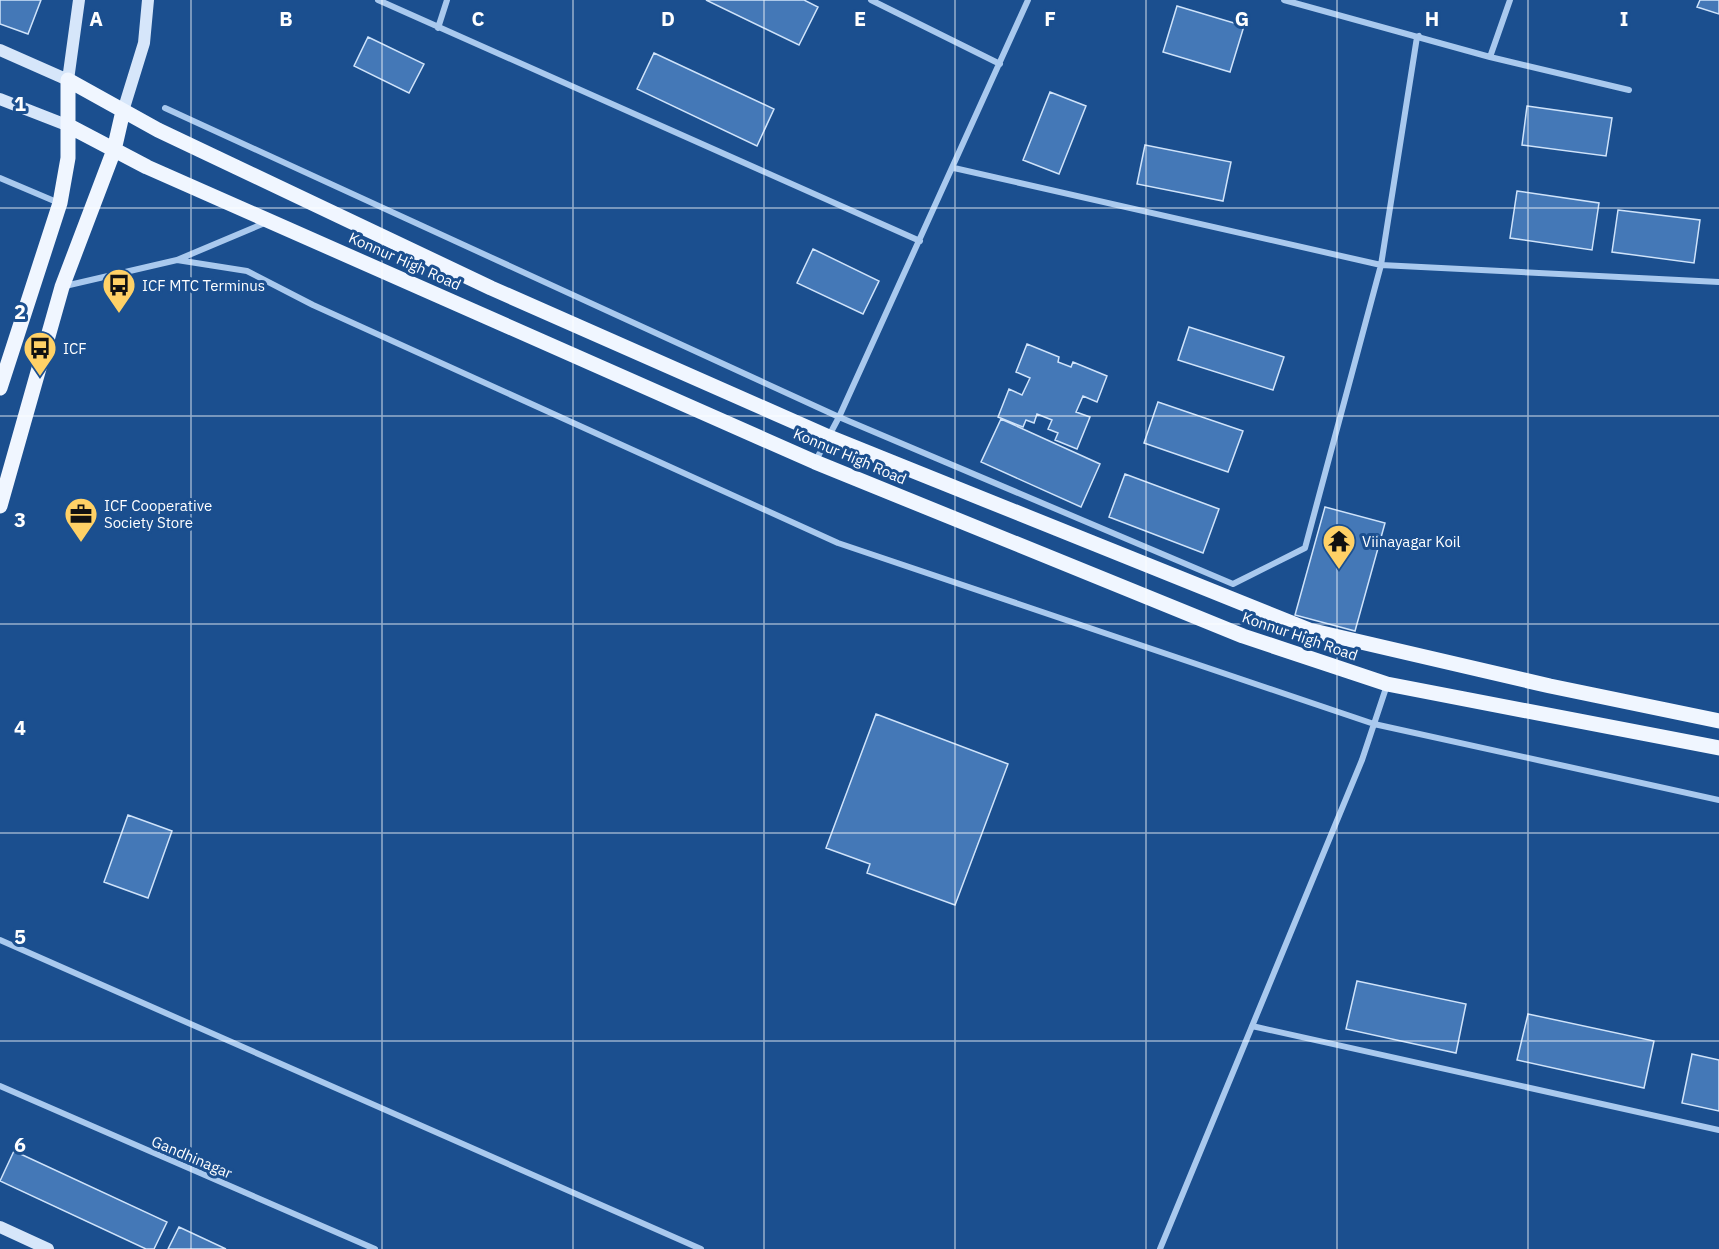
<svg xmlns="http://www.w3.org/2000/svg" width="1719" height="1249" font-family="'IBM Plex Sans',sans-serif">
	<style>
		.building { fill: #4478b7; stroke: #cfe3fa; stroke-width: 1.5 }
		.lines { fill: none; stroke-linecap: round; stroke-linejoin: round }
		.minor { stroke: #a9c9ee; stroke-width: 6 }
		.secondary { stroke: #d6e6fa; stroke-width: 12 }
		.primary { stroke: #f0f6ff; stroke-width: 15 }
		.grid { fill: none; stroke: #fff; stroke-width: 1.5; stroke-opacity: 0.55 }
		.labels { text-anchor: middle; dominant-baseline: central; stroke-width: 6; stroke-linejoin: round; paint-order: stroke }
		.street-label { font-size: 15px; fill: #fff; stroke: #1b4f8f }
		.poi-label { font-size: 15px; fill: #fff; stroke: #1b4f8f; text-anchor: start }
		.grid-label { font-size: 20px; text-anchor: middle; font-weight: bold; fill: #fff; stroke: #1b4f8f; stroke-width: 6; stroke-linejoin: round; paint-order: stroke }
	</style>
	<rect width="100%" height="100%" fill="#1b4f8f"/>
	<!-- building -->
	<path class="building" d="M0,0H41L28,34L0,24Z
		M706,0H804L818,7L799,45Z
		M1700,0H1719V14L1697,7Z
		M1177,6L1244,26L1230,72L1163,52Z
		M368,37L424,64L409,93L354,66Z
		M654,53L774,109L757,146L637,89Z
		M1050,92L1086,106L1059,174L1023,160Z
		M1527,106L1612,118L1606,156L1522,145Z
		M1145,145L1231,162L1223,201L1137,184Z
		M1517,191L1599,203L1592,250L1510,238Z
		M1618,210L1700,220L1694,263L1612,252Z
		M813,249L879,281L863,314L797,283Z
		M1189,327L1284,357L1273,390L1178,360Z
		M1027,344L1059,357L1058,362L1071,367L1073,362L1107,376L1097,402L1083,396L1076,412L1090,417L1077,449L1055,440L1058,433L1048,429L1052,420L1037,414L1034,423L1026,420L1023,427L998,417L1009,389L1022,395L1030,378L1016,372Z
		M1158,402L1243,431L1228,472L1144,443Z
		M1001,419L1100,464L1081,507L981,462Z
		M1125,474L1219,509L1203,553L1109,517Z
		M1325,507L1385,523L1355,631L1295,615Z
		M876,714L1008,764L955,905L867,873L870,864L826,848Z
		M128,815L172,831L148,898L104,882Z
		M1357,981L1466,1004L1456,1053L1346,1029Z
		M1528,1014L1654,1041L1644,1088L1517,1060Z
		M1692,1054L1719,1060V1111L1682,1103Z
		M14,1151L167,1222L154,1249H146L0,1181Z
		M179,1227L226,1249H168Z"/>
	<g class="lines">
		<!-- minor -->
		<path class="minor" d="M378,0L920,241
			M871,0L1000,64
			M1284,0L1490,57L1629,90
			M438,28L447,0
			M1419,36L1417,37L1381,265L1719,282
			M1490,57L1510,0
			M165,108L839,417L1233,584L1305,548L1381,265L954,168
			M0,178L59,203
			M177,260L267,222
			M65,286L177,260L247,271L313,305L838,543L1374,724L1719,800
			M815,462L839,417L1028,0
			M0,940L701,1249
			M1252,1026L1719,1130
			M0,1086L375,1249
			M1160,1249L1362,760L1387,685"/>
		<!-- secondary -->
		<path class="secondary" d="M0,50L68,80L79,0
			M0,99L69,126
			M123,111L144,43L148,0
			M0,1227L48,1249"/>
		<!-- primary -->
		<path class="primary" d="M69,126L147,167L815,462L1243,636L1387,684L1719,748
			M0,388L60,203L68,158V80L158,130L491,288L829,437L1309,630L1550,686L1719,721
			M0,506L62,287L114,150L123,111"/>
	</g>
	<!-- grid -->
	<path class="grid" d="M191,0V1249M382,0V1249M573,0V1249M764,0V1249M955,0V1249M1146,0V1249M1337,0V1249M1528,0V1249M0,208H1719M0,416H1719M0,624H1719M0,833H1719M0,1041H1719"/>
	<!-- icons -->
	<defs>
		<symbol id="bus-pin" viewBox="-11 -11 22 30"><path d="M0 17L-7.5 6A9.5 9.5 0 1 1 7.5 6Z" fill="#ffd166" stroke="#1b4f8f"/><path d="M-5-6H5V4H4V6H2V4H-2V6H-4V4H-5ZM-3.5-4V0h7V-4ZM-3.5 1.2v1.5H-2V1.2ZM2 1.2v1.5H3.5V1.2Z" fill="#111"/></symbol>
		<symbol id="office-pin" viewBox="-11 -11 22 30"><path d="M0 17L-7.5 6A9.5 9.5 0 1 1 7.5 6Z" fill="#ffd166" stroke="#1b4f8f"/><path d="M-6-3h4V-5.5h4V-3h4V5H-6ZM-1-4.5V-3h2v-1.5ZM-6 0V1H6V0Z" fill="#111"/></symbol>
		<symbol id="temple-pin" viewBox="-11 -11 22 30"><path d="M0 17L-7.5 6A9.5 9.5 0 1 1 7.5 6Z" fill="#ffd166" stroke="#1b4f8f"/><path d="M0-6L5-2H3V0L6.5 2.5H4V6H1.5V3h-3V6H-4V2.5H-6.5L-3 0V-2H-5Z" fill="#111"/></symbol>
	</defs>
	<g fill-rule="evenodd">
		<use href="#bus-pin" x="100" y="266" width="38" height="52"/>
		<use href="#bus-pin" x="21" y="329" width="38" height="52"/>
		<use href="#office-pin" x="62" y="495" width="38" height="52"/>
		<use href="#temple-pin" x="1320" y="522" width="38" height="52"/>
	</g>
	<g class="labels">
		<!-- street labels -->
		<g class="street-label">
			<text transform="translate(405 261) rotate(24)">Konnur High Road</text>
			<text transform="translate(850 456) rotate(23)">Konnur High Road</text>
			<text transform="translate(1300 636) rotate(19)">Konnur High Road</text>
			<text transform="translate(192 1157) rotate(23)">Gandhinagar</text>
		</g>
		<!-- poi labels -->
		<g class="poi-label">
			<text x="142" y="285">ICF MTC Terminus</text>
			<text x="63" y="348">ICF</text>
			<text x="104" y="505">ICF Cooperative<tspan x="104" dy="17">Society Store</tspan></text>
			<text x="1362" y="541">Viinayagar Koil</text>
		</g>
	</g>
	<g class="grid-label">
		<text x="96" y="26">A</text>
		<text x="286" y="26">B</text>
		<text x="478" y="26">C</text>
		<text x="668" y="26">D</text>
		<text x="860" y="26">E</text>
		<text x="1050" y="26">F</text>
		<text x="1242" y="26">G</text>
		<text x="1432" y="26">H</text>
		<text x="1624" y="26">I</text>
		<text x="20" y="111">1</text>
		<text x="20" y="319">2</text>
		<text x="20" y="527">3</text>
		<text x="20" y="735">4</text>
		<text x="20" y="944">5</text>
		<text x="20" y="1152">6</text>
	</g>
</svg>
